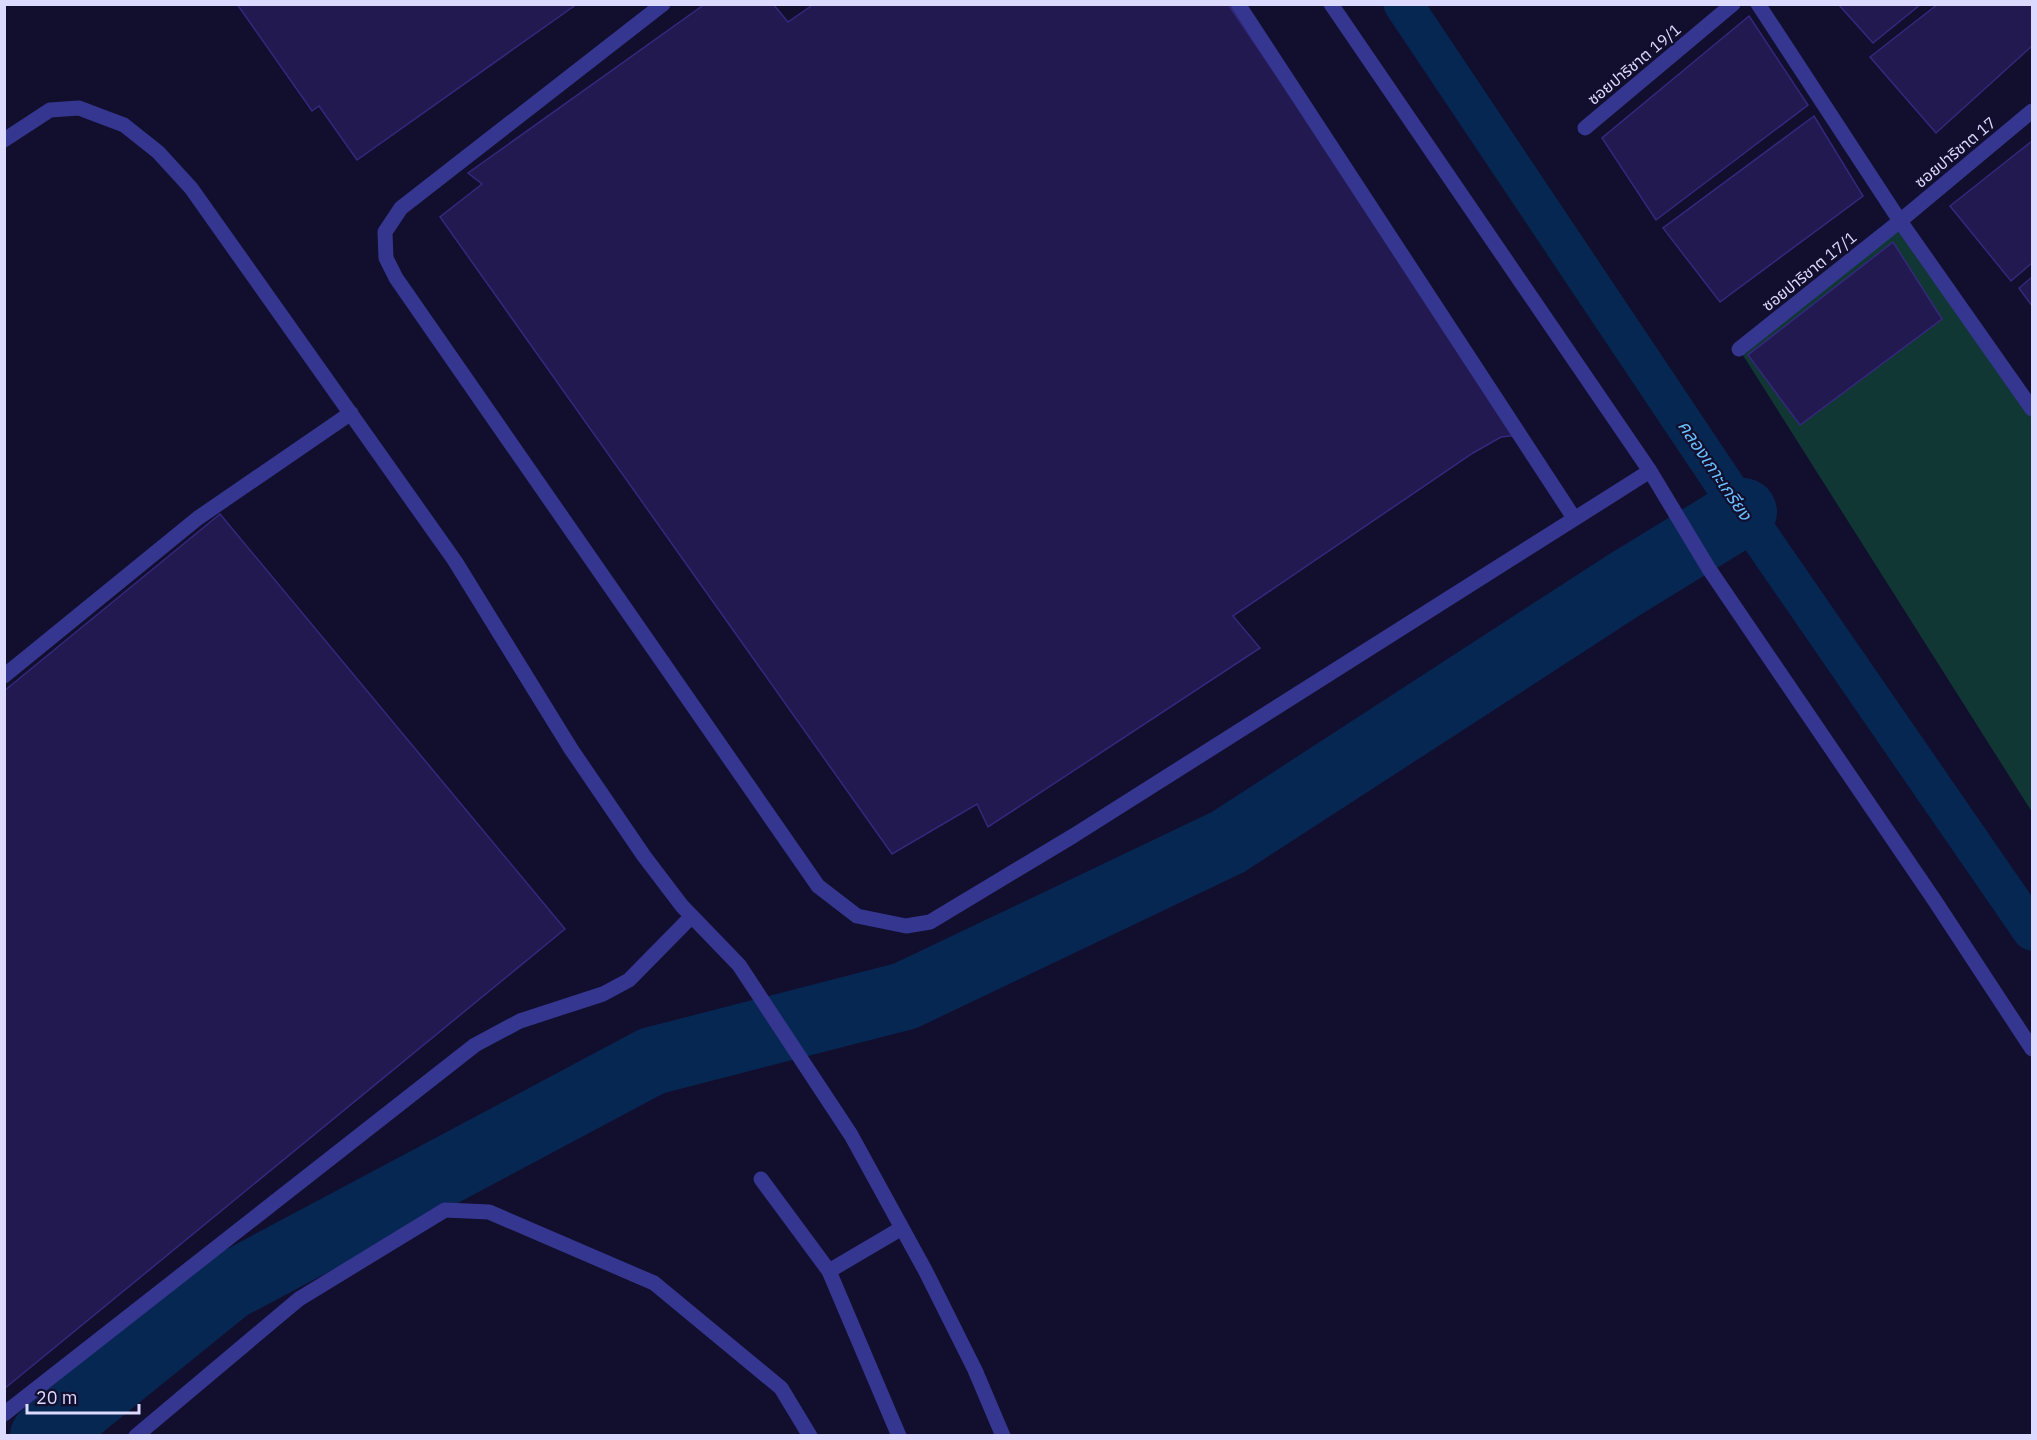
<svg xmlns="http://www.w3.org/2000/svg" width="2037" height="1440" font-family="'IBM Plex Sans','Noto Sans Thai',sans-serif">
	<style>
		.green { fill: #113734 }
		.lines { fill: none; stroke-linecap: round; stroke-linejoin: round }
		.canal { stroke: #072753; stroke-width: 39 }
		.river { stroke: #072753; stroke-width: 68 }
		.building { fill: #211950; stroke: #35287e; stroke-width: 1.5 }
		.minor { stroke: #353690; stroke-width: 15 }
		.labels { text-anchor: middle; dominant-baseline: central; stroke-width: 4.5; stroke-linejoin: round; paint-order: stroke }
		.street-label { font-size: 16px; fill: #dddaff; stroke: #120e2d }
		.water-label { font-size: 18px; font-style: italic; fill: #68c1ff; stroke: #120e2d }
	</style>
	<rect width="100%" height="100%" fill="#120e2d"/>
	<!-- green -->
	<path class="green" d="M1900,221L2032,403V812L1739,349Z"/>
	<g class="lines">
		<!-- canal -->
		<path class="canal" d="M1403,4L1743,512L2032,931"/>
		<!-- river -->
		<path class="river" d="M44,1436L228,1287L652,1061L905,996L1228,842L1624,585L1743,512"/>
	</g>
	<!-- building -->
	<path class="building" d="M237,4H577L357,160L319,106L312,111Z
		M705,4H773L788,22L814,4H1228L1520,435L1501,437L1473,453L1233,616L1260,648L988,827L977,804L892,854L440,217L482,184L468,173Z
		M1838,4H1921L1873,43Z
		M1938,4H2032V46L1936,133L1870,57Z
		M1749,16L1808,105L1656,220L1602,138Z
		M1814,116L1863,196L1720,302L1663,228Z
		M2032,141V263L2011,281L1950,206Z
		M1893,242L1942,319L1800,425L1748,355Z
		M2032,277V306L2019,288Z
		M220,514L565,929L4,1389V691Z"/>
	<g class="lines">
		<!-- minor -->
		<path class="minor" d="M663,4L401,208L385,232L386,258L396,278L818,886L857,916L906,926L930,922L1073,836L1650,471
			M1238,4L1574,518
			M1331,4L1650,471L1709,569L1935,901L2032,1049
			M1758,4L1900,221L2032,409
			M1585,128L1733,4
			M4,140L50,110L79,108L124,125L158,152L191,188L455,561L571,749L644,856L682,906L739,965L851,1135L925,1270L975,1370L1003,1436
			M1739,349L1900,221L2032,111
			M4,676L198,518L351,413
			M761,1179L829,1271L899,1436
			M829,1271L902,1228
			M4,1414L475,1045L520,1021L603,994L629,980L692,916
			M136,1436L299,1299L445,1210L489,1212L654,1283L781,1388L810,1436"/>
	</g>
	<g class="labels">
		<!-- street labels -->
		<g class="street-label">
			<text transform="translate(1634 64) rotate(-40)">ซอยปาริชาต 19/1</text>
			<text transform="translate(1955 152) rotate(-40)">ซอยปาริชาต 17</text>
			<text transform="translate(1809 271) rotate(-39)">ซอยปาริชาต 17/1</text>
		</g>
		<!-- water labels -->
		<g class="water-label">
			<text transform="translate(1715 470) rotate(56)">คลองเกาะเกรียง</text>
		</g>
	</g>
	<!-- border -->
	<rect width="2037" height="1440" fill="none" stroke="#dddaff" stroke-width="12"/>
	<!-- scale -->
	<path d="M27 1404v9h112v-9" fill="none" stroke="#dddaff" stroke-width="3"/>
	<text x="36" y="1404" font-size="18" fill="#dddaff" stroke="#120e2d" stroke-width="4.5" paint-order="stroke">20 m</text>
</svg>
